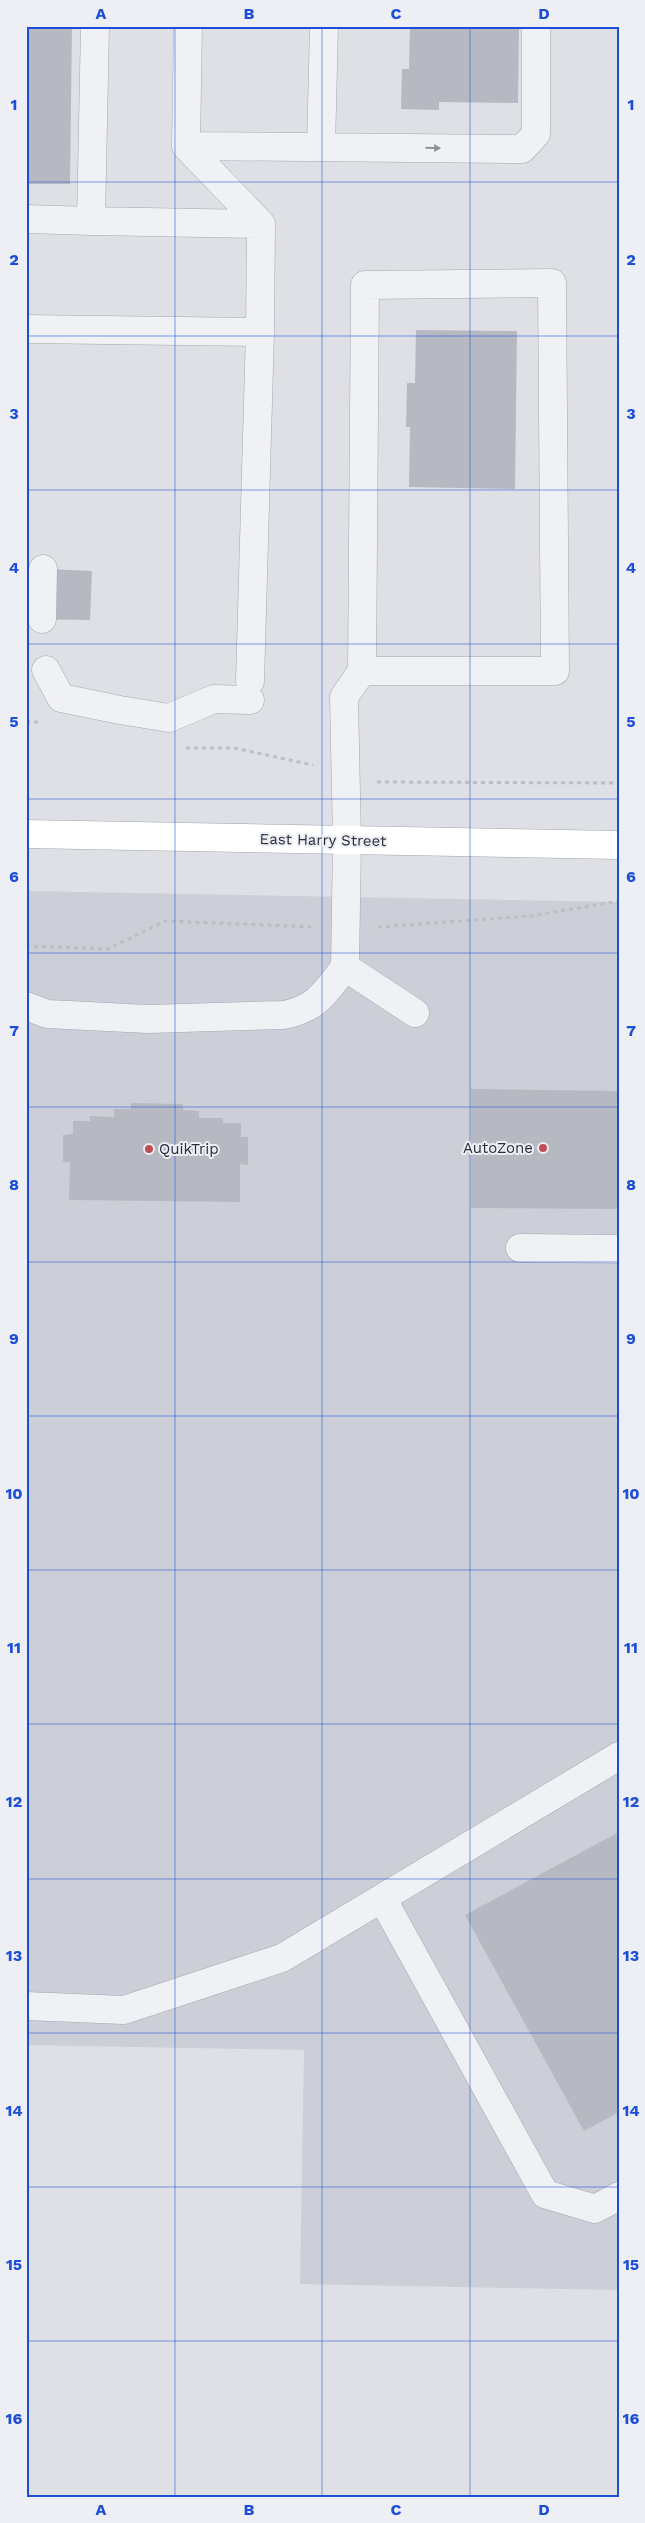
<svg xmlns="http://www.w3.org/2000/svg" width="645" height="2523" font-family="'Work Sans',sans-serif">
	<style>
		.built { fill: #cccfd7 }
		.building { fill: #b6b9c2 }
		.lines { fill: none; stroke-linecap: round; stroke-linejoin: round }
		.minor-casing { stroke: #a4a7af; stroke-width: 29 }
		.major-casing { stroke: #9ea4b0; stroke-width: 29 }
		.path { stroke: #bcbec5; stroke-width: 3; stroke-dasharray: 4 4; stroke-linecap: butt }
		.minor { stroke: #f0f1f5; stroke-width: 28 }
		.major { stroke: #fff; stroke-width: 28 }
		.oneway { fill: #8c8f98 }
		.grid { fill: none; stroke: #1d4ed8; stroke-width: 1; stroke-opacity: 0.55 }
		.poi-dot { fill: #c04e54; stroke: #edeff4; stroke-width: 2 }
		.labels { text-anchor: middle; dominant-baseline: central; stroke-width: 4; stroke-linejoin: round; paint-order: stroke }
		.street-label { font-size: 15px; fill: #292d3b; stroke: #edeff4 }
		.poi-label { font-size: 15px; fill: #292d3b; stroke: #edeff4; text-anchor: end }
		.neatline { fill: none; stroke: #1d4ed8; stroke-width: 2 }
		.grid-label { font-size: 16px; text-anchor: middle; font-weight: bold; fill: #1d4ed8 }
	</style>
	<rect width="100%" height="100%" fill="#dee0e6"/>
	<!-- built -->
	<path class="built" d="M26,891L619,902V2290L300,2284L304,2050L26,2045Z"/>
	<!-- building -->
	<path class="building" d="M26,26H72L70,184H26Z
		M410,26H519L518,103L439,102V110L401,109L402,69H409Z
		M416,330L517,331L515,489L409,487L410,427H406L407,383H415Z
		M26,568L92,571L90,620L26,619Z
		M471,1089L619,1091V1209L471,1208Z
		M131,1103L183,1104V1110L199,1111V1118H223V1123H241V1137H248V1165L240,1164V1202L69,1200L70,1162H63V1135L73,1134V1121H90V1116L114,1117V1109H131Z
		M619,1832V2112L584,2131L465,1915Z"/>
	<g class="lines">
		<defs>
			<path id="minor" d="M188,26L186,146L261,224L260,332
				M186,146L522,149L536,134V26
				M321,147L324,26
				M26,219L91,221L95,26
				M91,221L261,224
				M26,329L260,332L250,681
				M42,619L43,569
				M46,670L61,698L120,710L169,718L214,699L250,700
				M362,671L365,285L552,283L555,671H362L344,697L347,841L345,967L415,1013
				M26,1006L47,1014L148,1019L283,1015C315,1010 326,992 345,967
				M520,1248L619,1249
				M382,1898L545,2194L595,2209L619,2196
				M26,2006L124,2010L282,1958L619,1756"/>
			<path id="major" d="M26,834L619,845"/>
		</defs>
		<!-- minor casing -->
		<use href="#minor" class="minor-casing"/>
		<!-- major casing -->
		<use href="#major" class="major-casing"/>
		<!-- path -->
		<path class="path" d="M26,722H40
			M186,748H234L313,765
			M377,782L619,783
			M378,927L530,916L619,901
			M26,946L108,949L165,921L315,927"/>
		<!-- minor -->
		<use href="#minor" class="minor"/>
		<!-- major -->
		<use href="#major" class="major"/>
	</g>
	<!-- one-way arrows -->
	<defs><path id="oneway-solid" d="M-6-.8H1V-3.2L6.5 0L1 3.2V.8H-6Z" transform="scale(1.25)"/></defs>
	<use class="oneway" href="#oneway-solid" transform="translate(433 148) rotate(1)"/>
	<!-- grid -->
	<path class="grid" d="M175,26V2497M322,26V2497M470,26V2497M26,182H619M26,336H619M26,490H619M26,644H619M26,799H619M26,953H619M26,1107H619M26,1262H619M26,1416H619M26,1570H619M26,1724H619M26,1879H619M26,2033H619M26,2187H619M26,2341H619"/>
	<!-- markers -->
	<g class="poi-dot">
		<circle cx="543" cy="1148" r="5"/>
		<circle cx="149" cy="1149" r="5"/>
	</g>
	<g class="labels">
		<!-- street labels -->
		<g class="street-label">
			<text transform="translate(323 840) rotate(1)">East Harry Street</text>
		</g>
		<!-- poi labels -->
		<g class="poi-label">
			<text x="533" y="1148">AutoZone</text>
			<text x="159" y="1149" text-anchor="start">QuikTrip</text>
		</g>
	</g>
	<!-- border -->
	<rect width="645" height="2523" fill="none" stroke="#edeff4" stroke-width="55"/>
	<rect x="28" y="28" width="590" height="2468" class="neatline"/>
	<g class="grid-label">
		<text x="101" y="19">A</text>
		<text x="249" y="19">B</text>
		<text x="396" y="19">C</text>
		<text x="544" y="19">D</text>
		<text x="14" y="110">1</text>
		<text x="631" y="110">1</text>
		<text x="14" y="265">2</text>
		<text x="631" y="265">2</text>
		<text x="14" y="419">3</text>
		<text x="631" y="419">3</text>
		<text x="14" y="573">4</text>
		<text x="631" y="573">4</text>
		<text x="14" y="727">5</text>
		<text x="631" y="727">5</text>
		<text x="14" y="882">6</text>
		<text x="631" y="882">6</text>
		<text x="14" y="1036">7</text>
		<text x="631" y="1036">7</text>
		<text x="14" y="1190">8</text>
		<text x="631" y="1190">8</text>
		<text x="14" y="1344">9</text>
		<text x="631" y="1344">9</text>
		<text x="14" y="1499">10</text>
		<text x="631" y="1499">10</text>
		<text x="14" y="1653">11</text>
		<text x="631" y="1653">11</text>
		<text x="14" y="1807">12</text>
		<text x="631" y="1807">12</text>
		<text x="14" y="1961">13</text>
		<text x="631" y="1961">13</text>
		<text x="14" y="2116">14</text>
		<text x="631" y="2116">14</text>
		<text x="14" y="2270">15</text>
		<text x="631" y="2270">15</text>
		<text x="14" y="2424">16</text>
		<text x="631" y="2424">16</text>
		<text x="101" y="2515">A</text>
		<text x="249" y="2515">B</text>
		<text x="396" y="2515">C</text>
		<text x="544" y="2515">D</text>
	</g>
</svg>
